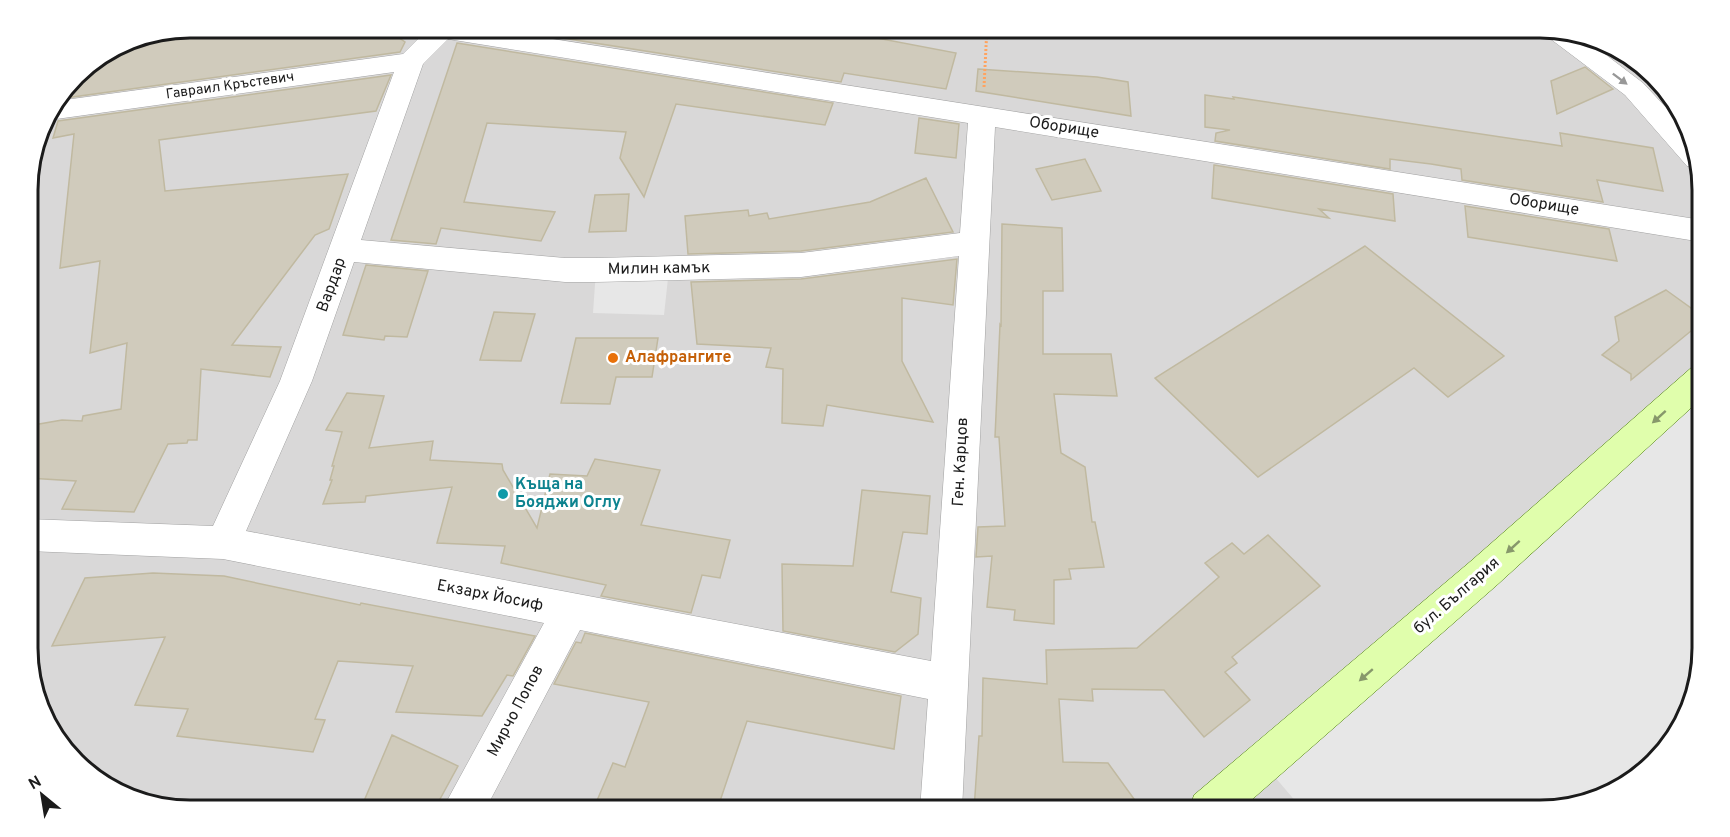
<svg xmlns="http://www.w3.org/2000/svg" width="1730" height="837" font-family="Overpass,sans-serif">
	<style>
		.residential { fill: #d9d8d8 }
		.parking { fill: #e7e7e7 }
		.building { fill: #d0cbbc; stroke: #c0b9a0; stroke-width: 1.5 }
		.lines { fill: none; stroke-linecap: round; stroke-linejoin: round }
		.street-casing { stroke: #a2a2a2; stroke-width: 1 }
		.secondary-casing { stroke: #427400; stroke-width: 1 }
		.path { stroke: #ffa35f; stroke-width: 3; stroke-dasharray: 2 2; stroke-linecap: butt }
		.street { fill: #fff; fill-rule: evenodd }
		.secondary { fill: #e0feac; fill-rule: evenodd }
		.oneway { fill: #989898 }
		.oneway2 { fill: #87986b }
		.food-dot { fill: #e8710a; stroke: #fff; stroke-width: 2 }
		.culture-dot { fill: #0f9aa8; stroke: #fff; stroke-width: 2 }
		.labels { text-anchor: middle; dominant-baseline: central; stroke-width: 6; stroke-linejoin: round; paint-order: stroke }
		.far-street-label { font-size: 14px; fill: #1b1b1b; stroke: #fff }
		.street-label { font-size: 16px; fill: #1b1b1b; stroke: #fff }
		.food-label { font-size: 16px; font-weight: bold; fill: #c56008; stroke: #fff; text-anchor: start }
		.culture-label { font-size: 16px; font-weight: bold; fill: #0d838f; stroke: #fff; text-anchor: start }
		.rim { fill: none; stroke: #1b1b1b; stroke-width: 3 }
	</style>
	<rect width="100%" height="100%" fill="#eeeddf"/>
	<!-- residential -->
	<path class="residential" d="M190,27H1540L1612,44L1670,91L1702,169L1703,647L1686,719L1631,782L1550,810H190L118,793L60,746L28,669L27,179L44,118L82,68L128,39Z"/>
	<!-- parking -->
	<path class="parking" d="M669,269L664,315L593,313L596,270Z
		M1702,387L1703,647L1686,719L1631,782L1550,810H1303L1268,769Z"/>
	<!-- building -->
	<path class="building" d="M193,27H316L315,37L369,27H383L405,42L400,52L65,98L69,84L82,68L123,42L190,32Z
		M493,27H819L956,53L946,89L844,73L841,82Z
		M457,43L833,103L825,125L676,104L644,197L620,158L626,132L487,123L464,202L555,212L541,241L441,228L436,244L391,240Z
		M1585,67L1613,89L1557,114L1551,81Z
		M978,69L1097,77L1128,82L1131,116L976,91Z
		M391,75L376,111L159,140L165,191L348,174L329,229L315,235L232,345L281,347L270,377L201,369L197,440H188L187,443L168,444L134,512L62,509L76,481L28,478V426L62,420L82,421L83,416L121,409L127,343L90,353L100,261L60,268L74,134L53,138L58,121Z
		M1205,95L1234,99L1233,97L1562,146L1560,133L1653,148L1663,191L1597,180L1603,202L1462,180L1461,169L1431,164L1390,159V169L1215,141L1216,133L1230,130L1205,127Z
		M919,118L959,124L956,158L915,153Z
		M1085,159L1101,191L1052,200L1036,169Z
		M1214,165L1393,194L1395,221L1319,209L1329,218L1212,198Z
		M926,178L953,232L801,251L688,254L685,216L748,210L749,216L767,213L769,219L870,202Z
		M629,194L626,231L589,232L595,195Z
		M1465,206L1609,229L1617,261L1468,237Z
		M1002,224L1062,228L1063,291H1043V354H1111L1117,396L1054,394L1061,453L1085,467L1092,522H1095L1104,567L1069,569L1071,579L1054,580V624L1014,620L1015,610L987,607L992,556L976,557L978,527L1005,526L999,437H995L1000,325L1001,327Z
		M1365,246L1504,356L1448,397L1414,368L1258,477L1155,378Z
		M957,259L953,305L902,298V361L933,422L827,405L823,426L782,423L783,369L766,367L771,348L697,344L691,282L801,279Z
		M366,265L428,271L407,337L385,336L384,340L343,335Z
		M1666,290L1702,316V322L1631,380V374L1602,355L1619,341L1615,317Z
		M494,312L535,314L521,361L480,360Z
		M576,338H658L652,377H616L610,404L561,403Z
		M347,393L384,396L369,448L433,441L430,460L502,464L503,470L537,528L550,474L587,476L595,459L660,470L641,525L730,540L720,578L702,575L691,613L601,596L606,585L501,563L505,546L437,543L452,487L366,496L365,502L323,504L332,480H330L334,466H332L342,432L326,430Z
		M862,490L930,496L927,534L903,532L891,592L921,598L918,634L895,652L783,631L782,564L853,566Z
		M1268,535L1320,586L1232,657L1237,663L1225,672L1250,700L1204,737L1164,690L1092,689L1093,701L1059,699L1063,762L1108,763L1142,810H974L979,736H982L983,678L1047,684L1046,650L1137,648L1219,577L1205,563L1232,543L1244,554Z
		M153,573L224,576L360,605L361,603L535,636L513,676L507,675L482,716L396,712L413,666L338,661L315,719L325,720L313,752L177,736L188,709L135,705L165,637L52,646L85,578Z
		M585,633L901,696L894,749L747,721L717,810H593L613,763L625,767L649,702L554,684L576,642L581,643Z
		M392,735L458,766L434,810H400L364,801Z"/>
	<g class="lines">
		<defs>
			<path id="street" d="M414,27H477L1702,220V242L995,127L962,810H920L928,699L580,630L485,810H442L544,623L223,559L28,551V519L213,526L280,381L394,72L49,120L44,118L57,101L403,54L423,34L417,33ZM448,39L968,123L960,233L801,253L596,258H565L361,240L423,64ZM959,256L931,661L246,531L312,381L354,262L565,282H596L801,277Z
				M1546,28L1581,36L1643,83L1685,128L1701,168L1687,166L1625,95L1548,37L1545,31Z"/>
			<path id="secondary" d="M1702,365V398L1497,585L1240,810H1189L1194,795L1471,561L1691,368Z"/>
		</defs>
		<!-- street casing -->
		<use href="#street" class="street-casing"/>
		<!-- secondary casing -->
		<use href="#secondary" class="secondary-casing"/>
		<!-- path -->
		<path class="path" d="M984,87L987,27"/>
		<!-- street -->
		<use href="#street" class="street"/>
		<!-- secondary -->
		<use href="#secondary" class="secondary"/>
	</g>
	<!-- one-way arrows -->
	<defs><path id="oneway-solid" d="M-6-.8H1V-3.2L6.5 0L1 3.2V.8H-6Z" transform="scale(1.5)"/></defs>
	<use class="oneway" href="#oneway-solid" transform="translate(1620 79) rotate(37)"/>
	<g class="oneway2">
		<use href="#oneway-solid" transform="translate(1659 417) rotate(138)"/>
		<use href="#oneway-solid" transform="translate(1513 547) rotate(138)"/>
		<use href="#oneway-solid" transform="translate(1366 675) rotate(139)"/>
	</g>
	<!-- markers -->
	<circle class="food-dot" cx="613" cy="358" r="6"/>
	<circle class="culture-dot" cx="503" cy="494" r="6"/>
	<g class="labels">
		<!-- far-street labels -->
		<g class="far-street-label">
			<text transform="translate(230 86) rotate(-8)">Гавраил Кръстевич</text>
		</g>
		<!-- street labels -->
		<g class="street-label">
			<text transform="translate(1064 128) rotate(9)">Оборище</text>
			<text transform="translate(1544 205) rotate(9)">Оборище</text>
			<text transform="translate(659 269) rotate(-1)">Милин камък</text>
			<text transform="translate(332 285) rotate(-70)">Вардар</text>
			<text transform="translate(961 462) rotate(-87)">Ген. Карцов</text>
			<text transform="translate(490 596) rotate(11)">Екзарх Йосиф</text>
			<text transform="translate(1457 596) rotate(-41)">бул. България</text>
			<text transform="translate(516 711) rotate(-62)">Мирчо Попов</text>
		</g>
		<!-- food labels -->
		<g class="food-label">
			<text x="625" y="358">Алафрангите</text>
		</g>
		<!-- culture labels -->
		<g class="culture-label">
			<text x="515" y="485">Къща на<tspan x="515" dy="18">Бояджи Оглу</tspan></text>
		</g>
	</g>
	<!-- crop -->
	<path d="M0 0H1730V837H0ZM190 38H1540A152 152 0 0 1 1692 190V648A152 152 0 0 1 1540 800H190A152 152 0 0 1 38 648V190A152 152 0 0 1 190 38Z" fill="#fff" fill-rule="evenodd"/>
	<path class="rim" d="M190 38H1540A152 152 0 0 1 1692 190V648A152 152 0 0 1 1540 800H190A152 152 0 0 1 38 648V190A152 152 0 0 1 190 38Z"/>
	<!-- north arrow -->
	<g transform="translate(42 795) rotate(330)" stroke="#ffffff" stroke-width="4.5" paint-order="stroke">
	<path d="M0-4.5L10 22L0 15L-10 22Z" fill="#1b1b1b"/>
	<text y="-9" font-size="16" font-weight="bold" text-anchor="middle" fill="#1b1b1b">N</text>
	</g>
</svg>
